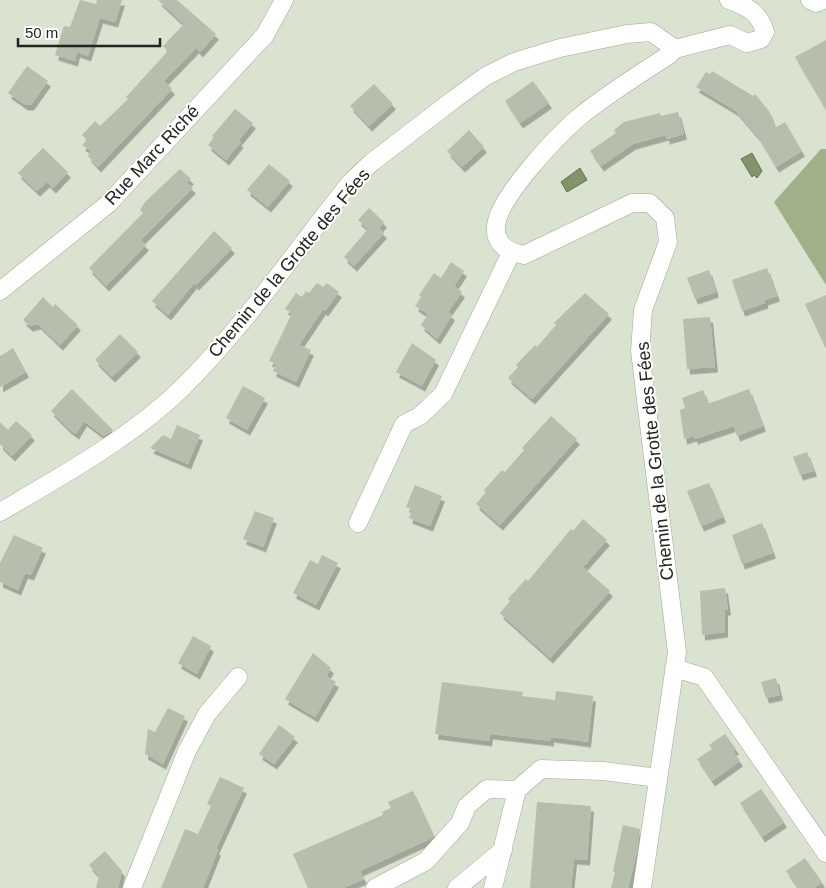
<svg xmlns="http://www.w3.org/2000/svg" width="826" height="888" font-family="Arial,sans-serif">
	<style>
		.forest { fill: #a0b187 }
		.water { fill: #83936a; stroke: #667254 }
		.building { fill: #b6beac; filter: url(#shadow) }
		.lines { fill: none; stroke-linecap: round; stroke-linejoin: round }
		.street-casing { stroke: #a1a897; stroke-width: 19 }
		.street { stroke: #fff; stroke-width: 18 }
		.labels { text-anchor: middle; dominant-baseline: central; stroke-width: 4; stroke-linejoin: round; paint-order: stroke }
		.street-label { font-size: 18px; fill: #22251f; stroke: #fff }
	</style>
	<defs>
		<filter id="shadow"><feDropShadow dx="3" dy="5.5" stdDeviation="0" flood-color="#0004"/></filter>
	</defs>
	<rect width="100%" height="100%" fill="#dae2d0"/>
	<!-- forest -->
	<path class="forest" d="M821,149H826V285L774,202Z"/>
	<!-- water -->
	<path class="water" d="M752,153L762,171L757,178L754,175L752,177L741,159Z
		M580,168L587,180L567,192L561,182Z"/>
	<!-- building -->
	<path class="building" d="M80,0L96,4L97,0H122L115,22L100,18L88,56L77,52L75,61L55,55L64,26L70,27Z
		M158,0H177L216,34L200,52L196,48L164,81L172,89L98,167L88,156L91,151L82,145L87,140L82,135L95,121L100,126L128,99L126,97L168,51L163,46L184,24Z
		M826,40V110L795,57Z
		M27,66L48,81L31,105H25L8,93Z
		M712,71L753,96L755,94L769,111L775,128L785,122L802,151L776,167L758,137L736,111L696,87L706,72L710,74Z
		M533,81L549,103L520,123L505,101Z
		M374,84L393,104L369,126L350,106Z
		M235,109L253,123L238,141L241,142L226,160L208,145L214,137L212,136Z
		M678,112L684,134L667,139L666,135L633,144L601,166L590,151L616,133L614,130L624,122L660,113L661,116Z
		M469,130L484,147L462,167L447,151Z
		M43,148L68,172L53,188L47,182L37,191L18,173Z
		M269,164L290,181L268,207L247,190Z
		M180,169L191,179L187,183L193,188L141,240L146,245L106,286L89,268L143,213L140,210L145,202Z
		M369,208L384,222L379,228L384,233L354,266L344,257L368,229L358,220Z
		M214,231L232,248L196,285L194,283L168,315L152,301Z
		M451,262L464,271L454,286L462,292L448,312L452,315L437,339L421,325L428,314L415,306L421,297L419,295L434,273L441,278Z
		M767,268L777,296L765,300V303L742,311L732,280Z
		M709,270L716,292L695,299L687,278Z
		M317,283L323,287L327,283L339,292L325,311L323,309L299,345L311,350L296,382L273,371L276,364L269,361L292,313L285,309L296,293L302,297L306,291L309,293Z
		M585,293L609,314L532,399L508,378L518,367L516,365L535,345L537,347L556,325L554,323Z
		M826,295V349L805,304Z
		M43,297L53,307L55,304L78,325L60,345L38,324L30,326L23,320Z
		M710,317L715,367L687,369L683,319Z
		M120,334L138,352L112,377L95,360Z
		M412,343L436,360L422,386L396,372Z
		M13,348L26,372L0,387V356Z
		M243,386L265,398L247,430L226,418Z
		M72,389L113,430L104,436L84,421L76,434L68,428L51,411Z
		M749,389L763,426L737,436L734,426L695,439L694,436L684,439L680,410L685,408L682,398L703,390L708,404Z
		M551,416L577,439L500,525L476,504L486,492L484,490L502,470L505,472L524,450L522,448Z
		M16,421L32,435L12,456L0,444V422L8,430Z
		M177,425L200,435L188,464L150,448L163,435L171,439Z
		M807,452L814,471L800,475L793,457Z
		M709,483L723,517L701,526L687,491Z
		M415,485L442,496L430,526L409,518L412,509L406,507Z
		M255,511L274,518L263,547L243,539Z
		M583,519L607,540L583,567L610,591L550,658L500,613L510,601L508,599L526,579L528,581L571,529L573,531Z
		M762,523L773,553L742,564L732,535Z
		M14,535L43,548L31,575L25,573L18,590L0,582V563Z
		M322,555L338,563L316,605L293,593L310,560L318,564Z
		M725,588L728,610H725V632L702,635L700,591Z
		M193,636L211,646L197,674L178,663Z
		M313,653L331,668L326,676L336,682L315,717L285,699Z
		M776,678L780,695L766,698L761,682Z
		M442,682L523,692L522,696L555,700L556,691L593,696L588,742L551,737V741L490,734L489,741L435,734Z
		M168,708L185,716L163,764L145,754L148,729L155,732Z
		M279,725L295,737L274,764L259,754Z
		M725,734L736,749L733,751L740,761L712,781L697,759L712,749L709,745Z
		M220,777L244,788L216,849L218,850L203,888H161L185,829L198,834L211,806L207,804Z
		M761,789L784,822L762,837L740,803Z
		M413,791L434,836L432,838L360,871L364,879L343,888H308L293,854L383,815L382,812L391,808L388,802Z
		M537,802L591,806L587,860L574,859L571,888H530Z
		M623,825L640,829L637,852L628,888H611L615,872L613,871Z
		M105,851L122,871L118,888H96L99,876L89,865Z
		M805,858L822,882L814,888H798L786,871Z"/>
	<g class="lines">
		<defs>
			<path id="street" d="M810,0L816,3L823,0
				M675,49L730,35L747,43L761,39L765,32C759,12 748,7 729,0
				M0,291L108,204L265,35L284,0
				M0,512C60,477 132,437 182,388C245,326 295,251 351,182L371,163L453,100L486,76L514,62L560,48L627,34L651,32L675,49L669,55C641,73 603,97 578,118C556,137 497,199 496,227C494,245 509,252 524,255L632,203H650L665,218L668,242L643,310L640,351L677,652L642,888
				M358,523L404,424L420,416L443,394L511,253
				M674,668L704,677L826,853
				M132,888L187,751L207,714L238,677
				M375,888L426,861L460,823L467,806L487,789L517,790
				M457,888L503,850
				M493,888L517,790L541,769L603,771L658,778"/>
		</defs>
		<!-- street casing -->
		<use href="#street" class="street-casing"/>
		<!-- street -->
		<use href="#street" class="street"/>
	</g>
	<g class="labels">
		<!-- street labels -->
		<g class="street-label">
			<text transform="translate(152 155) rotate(-47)">Rue Marc Riché</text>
			<text transform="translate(289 263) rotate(-50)">Chemin de la Grotte des Fées</text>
			<text transform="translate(655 461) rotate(-96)">Chemin de la Grotte des Fées</text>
		</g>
	</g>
	<!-- scale -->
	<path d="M18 38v8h142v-8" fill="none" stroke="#22251f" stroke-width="2.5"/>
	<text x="25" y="38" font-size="15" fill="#22251f" stroke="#ffffff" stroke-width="4" paint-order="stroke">50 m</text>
</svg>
